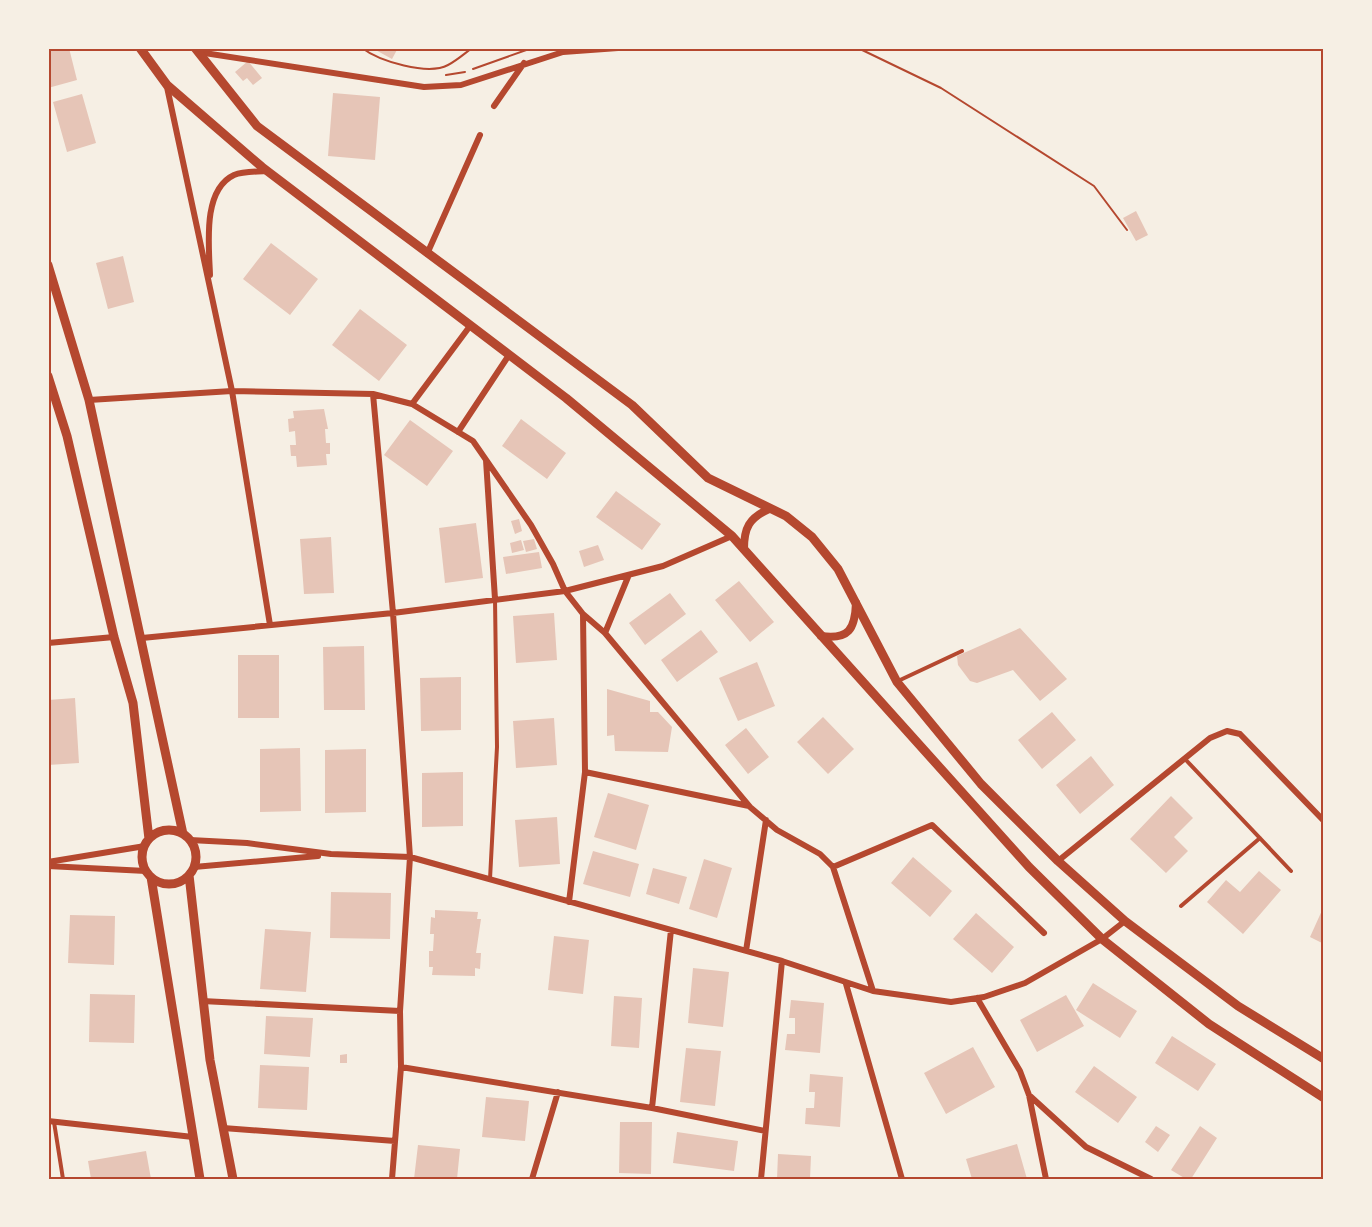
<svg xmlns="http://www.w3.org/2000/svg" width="1372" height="1227" font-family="Arial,sans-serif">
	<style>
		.building { fill: #e6c5b7 }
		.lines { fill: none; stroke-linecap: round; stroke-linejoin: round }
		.path { stroke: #b5482f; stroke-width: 2 }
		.service { stroke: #b5482f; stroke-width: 4 }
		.minor { stroke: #b5482f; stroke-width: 6 }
		.tertiary { stroke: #b5482f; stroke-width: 8 }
		.secondary { stroke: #b5482f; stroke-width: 9 }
		.neatline { fill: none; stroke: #b5482f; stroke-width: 2 }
	</style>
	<rect width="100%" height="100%" fill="#f6efe4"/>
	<!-- building -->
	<path class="building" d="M48,48H69L77,80L48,88Z
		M372,48H398L392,59Z
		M248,61L262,78L253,85L247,78L243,81L235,72Z
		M333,93L380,97L375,160L328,156Z
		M82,94L96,143L67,152L53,102Z
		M1136,211L1148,235L1136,241L1123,218Z
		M271,243L318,279L290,315L243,279Z
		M123,256L134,302L108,309L96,263Z
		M360,309L407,345L379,381L332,345Z
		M324,409L328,429H325L326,443H330V454H326L327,465L297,467L296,456H291L290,445H296L295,431L289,432L288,419L294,418L293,411Z
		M521,419L566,453L547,479L502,446Z
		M410,420L453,451L427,486L384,455Z
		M616,491L661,524L642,550L596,517Z
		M519,519L522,531L515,534L511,521Z
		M476,523L483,578L445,583L439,528Z
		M331,537L334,593L304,594L300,539Z
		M534,539L537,549L526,552L523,541Z
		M521,540L524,550L512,553L510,543Z
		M598,545L604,560L584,567L579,551Z
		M539,552L542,568L506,574L503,557Z
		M739,581L774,622L750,642L715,600Z
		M670,593L686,614L645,645L629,623Z
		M554,613L557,660L516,663L513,616Z
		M1020,628L1067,679L1040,701L1013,670L977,683L970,681L958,665L957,656Z
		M701,630L718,652L677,682L661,660Z
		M364,646L365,710H324L323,647Z
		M238,655H279V718H238Z
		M757,662L775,706L738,721L719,678Z
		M461,677V730L421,731L420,678Z
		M607,689L650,701V712H658L672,727L668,752L615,751L614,735L607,736Z
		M75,698L79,763L48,765V700Z
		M1052,712L1076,740L1042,769L1018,740Z
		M823,717L854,749L828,774L797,742Z
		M554,718L557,765L516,768L513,721Z
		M746,728L769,757L748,774L725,745Z
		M300,748L301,811L260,812V749Z
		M366,749V812L325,813V750Z
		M1091,756L1114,785L1080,814L1056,785Z
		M463,772V826L422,827V773Z
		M608,793L649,805L636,850L594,837Z
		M1171,796L1193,818L1174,837L1188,851L1166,873L1130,839Z
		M557,817L560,864L519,867L515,820Z
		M593,851L639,864L630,897L583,884Z
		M913,857L952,891L930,917L891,883Z
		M704,859L732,868L717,918L689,909Z
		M653,868L687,877L679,904L646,894Z
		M1259,871L1281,890L1243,934L1207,902L1226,880L1240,892Z
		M331,892L391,893L390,939L330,938Z
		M1324,906V944L1310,937Z
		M435,910L478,912L477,919H481L476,953H481L480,969L475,968V976L432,975L433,967H429V951H433L434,934H430L431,917L435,918Z
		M976,913L1014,947L992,973L953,939Z
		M70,915L115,916L114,965L68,963Z
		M265,929L311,932L306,992L260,989Z
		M554,936L589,940L583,994L548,990Z
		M693,968L729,972L723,1027L688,1023Z
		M1093,983L1137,1011L1120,1038L1076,1010Z
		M90,994L135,995L134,1043L89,1042Z
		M1066,995L1084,1026L1037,1052L1020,1020Z
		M614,996L642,998L639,1048L611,1046Z
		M791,1000L824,1003L820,1053L785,1050L787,1034H795V1018H789Z
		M266,1016L313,1018L310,1057L264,1054Z
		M1172,1036L1216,1064L1198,1091L1155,1063Z
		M973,1047L995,1087L946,1114L924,1073Z
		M686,1048L721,1051L715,1106L680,1102Z
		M347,1054V1063H340V1055Z
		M260,1065L309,1067L307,1110L258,1108Z
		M1094,1066L1137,1097L1118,1123L1075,1092Z
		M810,1074L843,1077L840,1127L805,1124L806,1108H814L815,1092H809Z
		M486,1097L529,1101L525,1141L482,1137Z
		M620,1122H652L651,1174L619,1173Z
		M1156,1126L1170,1135L1158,1152L1145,1142Z
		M1200,1126L1217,1138L1191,1179H1186L1171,1170Z
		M677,1132L738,1141L734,1171L673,1163Z
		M1017,1144L1027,1179H972L966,1159Z
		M418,1145L460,1149L457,1179H414Z
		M146,1151L151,1179H91L88,1161Z
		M778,1154L811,1156L810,1179H777Z"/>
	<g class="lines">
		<!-- path -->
		<path class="path" d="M362,48C379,61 428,76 448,65C456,61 464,54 472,48
			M858,48L941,88L1094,186L1127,230
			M473,69L532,48
			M446,75L465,72"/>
		<!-- service -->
		<path class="service" d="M898,681L962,651
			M1185,759L1291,871
			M490,879L497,747L495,599
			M1181,906L1260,838
			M54,1122L63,1179"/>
		<!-- minor -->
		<path class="minor" d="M198,52L424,87L461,85L563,52L618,48
			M167,87L232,391L270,625
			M494,106L524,63
			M427,254L480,135
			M210,275C209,246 202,190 234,175C244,171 257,172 267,171
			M373,394L393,613L410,857L400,1011L401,1067L392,1179
			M89,400L232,391L373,394L412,404L473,441L531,525L553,564L565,591L583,614L585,772L569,902
			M412,404L470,326
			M458,432L509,355
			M486,460L495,599
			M583,614L605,633L750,807L777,830L820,854L833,867L873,991
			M605,633L628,577
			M142,638L393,613L565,591L663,566L732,536
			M48,643L114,637
			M585,772L749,806
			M190,840L247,843L331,854L410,857L782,961L873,991L951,1002L984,997L1025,983L1102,939L1125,921
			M1058,861L1210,738L1227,731L1240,734L1324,821
			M48,862L145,846
			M48,866L146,871
			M194,867L318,856
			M833,867L932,825L1044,933
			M746,951L766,820
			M846,984L902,1179
			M977,998L1020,1071L1029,1095L1046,1179
			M202,1001L400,1011
			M401,1067L652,1108L765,1131
			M1029,1095L1086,1147L1151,1179
			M652,1108L671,930
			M48,1121L193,1137
			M223,1128L395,1141
			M532,1179L558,1092
			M761,1179L782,961"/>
		<!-- tertiary -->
		<path class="tertiary" d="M744,549C744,528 749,518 769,509
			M821,636C849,640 855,629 856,603"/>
		<!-- secondary -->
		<path class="secondary" d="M140,48L167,85L262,167L566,398L732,536L1029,867L1102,939L1209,1024L1324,1098
			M195,48L257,126L632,405L708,478L786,516L812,537L838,569L897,682L981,784L1058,861L1125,921L1238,1006L1324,1059
			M48,265L89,400L183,834
			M48,376L67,436L114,637L133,703L149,839
			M142 857a27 27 0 1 1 54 0a27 27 0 1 1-54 0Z
			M189,875L210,1060L233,1179
			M151,877L200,1179"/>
	</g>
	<!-- border -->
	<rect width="1372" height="1227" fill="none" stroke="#f6efe4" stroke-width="99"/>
	<rect x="50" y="50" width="1272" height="1128" class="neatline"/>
</svg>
